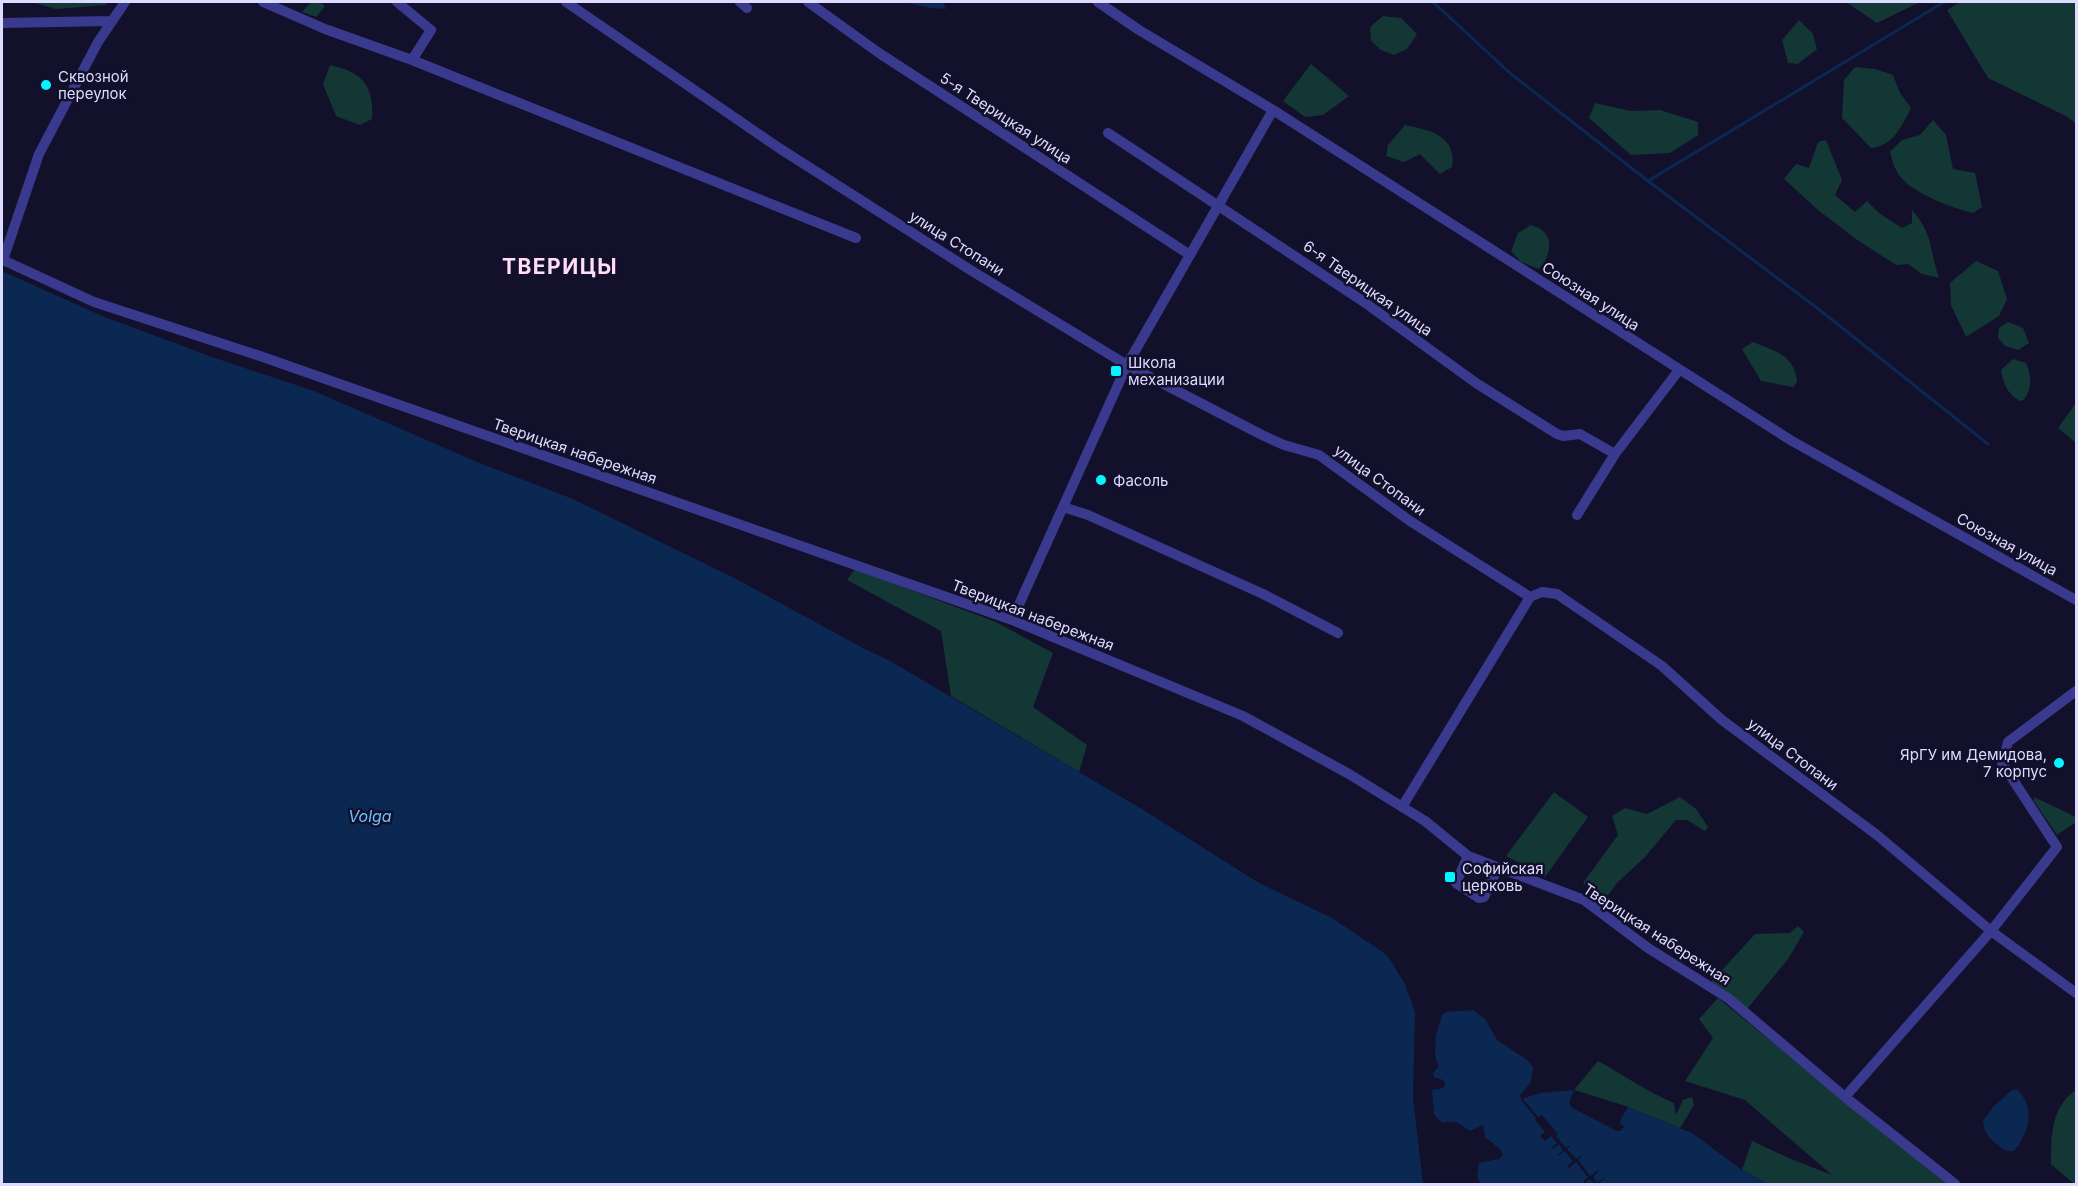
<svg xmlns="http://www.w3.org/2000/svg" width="2078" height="1186" font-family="Inter,sans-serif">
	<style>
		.green { fill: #123734 }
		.water { fill: #0a2851 }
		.pier { fill: #13102c }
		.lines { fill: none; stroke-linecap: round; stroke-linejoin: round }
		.stream { stroke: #0a2851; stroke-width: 3 }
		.minor { stroke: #393a8e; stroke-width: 10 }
		.poi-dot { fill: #07f4ff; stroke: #13102c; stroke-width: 2 }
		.labels { text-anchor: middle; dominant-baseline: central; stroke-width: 5; stroke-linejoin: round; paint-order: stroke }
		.poi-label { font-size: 15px; fill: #dddbff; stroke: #13102c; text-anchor: start }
		.street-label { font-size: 15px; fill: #dddbff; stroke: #13102c }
		.water-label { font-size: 16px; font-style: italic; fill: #69c2ff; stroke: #13102c }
		.district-label { font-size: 21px; font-weight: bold; letter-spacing: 1.5px; fill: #ffddf5; stroke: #13102c }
	</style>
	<rect width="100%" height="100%" fill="#13102c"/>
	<!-- green -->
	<path class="green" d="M31,2H108L106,5L56,9Z
		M311,2H320L325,6L316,17L302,12Z
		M1846,2H1920L1877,23Z
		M1960,2H2076V124L2066,116L1988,78L1947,10Z
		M1383,16L1401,18L1417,34L1407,49L1394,55L1381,50L1371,41L1370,27Z
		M1799,20L1813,34L1817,49L1798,64L1788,63L1782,40Z
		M1311,64L1349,96L1323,115L1305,117L1283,101Z
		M330,65C362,72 374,85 372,119L360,125L336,116L323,84Z
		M1855,67L1875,69L1893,75L1900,93L1911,108C1902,126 1893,146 1871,148L1842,118L1844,80Z
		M1595,103L1631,111L1660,110L1698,122V135L1670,153L1631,155L1589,118Z
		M1933,120L1946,135L1953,169L1975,173L1982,207L1973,213C1952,208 1905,191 1896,170C1893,165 1892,158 1890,152L1902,140L1920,135Z
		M1405,125C1429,130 1457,135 1452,167L1440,174L1420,154L1404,162L1386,156L1388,145Z
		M1826,140L1842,180L1835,195L1855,212L1867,201L1879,213L1902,228L1912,223V210C1934,235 1929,249 1939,278L1922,274L1908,264L1896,265L1856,239L1818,210L1784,179L1796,164L1809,168L1818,142Z
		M1531,225C1535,227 1541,228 1544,232C1554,241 1548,261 1539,269L1521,262L1511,251L1518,233Z
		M1976,261L1998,271L2007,299L1999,316L1966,337L1951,305L1950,283Z
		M2008,322L2023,328L2029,343L2018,350L2005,346L1998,338L1999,328Z
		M1753,342C1775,351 1795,355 1797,382L1793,387L1761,381L1742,349Z
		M2013,359L2026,363C2032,377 2032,387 2024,400L2020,401C2007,393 2004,385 2001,370Z
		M2076,403V443L2058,428Z
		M855,569L996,622L1053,653L1033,707L1087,745L1079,772L951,696L941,631L847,580Z
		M1554,792L1588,817L1545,877L1506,856Z
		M1680,797L1696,809L1708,827L1705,831L1687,820H1676L1645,857L1617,883L1608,895L1601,901L1583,883L1618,835L1612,816L1625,808L1647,814Z
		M2034,797L2076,817V822L2057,835L2034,801Z
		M1798,926L1804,932L1788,959L1747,1009L1711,982L1755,934L1790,933Z
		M1718,998L1947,1184H1768L1742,1170L1752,1141L1791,1159L1832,1175L1745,1100L1685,1081L1713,1038L1699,1019Z
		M1598,1061C1624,1075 1647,1092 1674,1103L1676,1115L1683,1100L1692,1097L1694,1105L1680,1128L1628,1107L1574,1090Z
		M2076,1090V1184H2074L2051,1164C2051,1137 2051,1106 2076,1090Z"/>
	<!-- water -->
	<path class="water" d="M904,2H943L946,9L930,8Z
		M2,271L102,316L212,357L314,391L477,462L573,499L738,580L863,648L890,661L1142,809L1259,883L1332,918L1387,955L1405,984L1415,1012L1413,1098L1423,1184H2Z
		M1473,1010L1486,1020L1497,1040L1527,1060L1533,1067L1531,1082L1520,1095L1521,1099L1541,1093L1574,1090L1628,1107L1692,1133L1742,1170L1768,1184H1480L1477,1176L1479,1163L1499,1159L1503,1155L1500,1149L1485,1137L1483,1125L1470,1131C1460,1124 1455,1119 1443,1123L1437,1118L1434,1114L1432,1090L1443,1088L1446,1085L1443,1080L1434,1077L1433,1073L1439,1066L1435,1056L1436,1035L1442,1015L1447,1012Z
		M2012,1090H2018C2036,1110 2029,1132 2014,1151H2007C1995,1144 1984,1136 1983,1121L1994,1106Z"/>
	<!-- pier -->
	<path class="pier" d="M1574,1090L1628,1107L1621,1119L1620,1124L1624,1126L1621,1131H1617L1572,1108L1569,1103Z
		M1522,1098L1538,1117L1542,1115L1558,1134L1556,1136L1566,1148L1573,1143L1567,1149L1576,1159L1582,1155L1578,1160L1590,1176L1598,1170L1599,1171L1593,1177L1597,1183L1605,1177L1599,1184H1595L1590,1179L1584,1184L1583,1182L1588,1177L1576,1162L1569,1168L1567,1166L1573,1161L1565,1151L1559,1156L1558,1155L1563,1150L1559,1144L1553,1149L1551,1148L1557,1143L1551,1136L1545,1141L1540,1136L1545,1132L1535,1120L1536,1118L1521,1100Z"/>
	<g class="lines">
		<!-- stream -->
		<path class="stream" d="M1433,2L1511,74L1648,181L1821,311L1988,444
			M1648,181L1944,2"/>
		<!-- minor -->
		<path class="minor" d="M125,2L98,42L39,154L3,260L94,302L260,356L1012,620L1243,716L1349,774L1425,821L1468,856L1584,900L1648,948L1728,998L1845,1097L1955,1184
			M263,2L325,29L412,60L431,30L397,2
			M566,2L779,148L972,271L1127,365L1262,435L1284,445L1319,455L1410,521L1530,597
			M740,2L747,8
			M808,2L879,53L1190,255
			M1098,2L1139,30L1273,110L1792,441L2076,600
			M2,23L110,21
			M412,60L856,238
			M1108,133L1364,302L1476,383L1557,434L1563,436L1580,434L1615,454
			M1063,507L1088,515L1263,594L1338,633
			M1577,515L1615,454L1679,370
			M1530,597L1542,592L1557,594L1662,666L1722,720L1877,835L1991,931L2076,993
			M1012,620L1127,365L1273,110
			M1402,807L1530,597
			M1468,856L1456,883L1479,898L1484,897L1498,868
			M1845,1097L1991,931L2057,847L2002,763L2008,742L2076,691"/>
	</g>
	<!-- markers -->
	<g class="poi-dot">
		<circle cx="46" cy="85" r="6"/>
		<rect x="1110" y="365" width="12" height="12" rx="3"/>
		<circle cx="1101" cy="480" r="6"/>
		<circle cx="2059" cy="763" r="6"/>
		<rect x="1444" y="871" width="12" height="12" rx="3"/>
	</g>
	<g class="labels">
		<!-- poi labels -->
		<g class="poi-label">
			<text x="58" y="76">Сквозной<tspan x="58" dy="17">переулок</tspan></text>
			<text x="1128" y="362">Школа<tspan x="1128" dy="17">механизации</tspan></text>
			<text x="1113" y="480">Фасоль</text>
			<text x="2047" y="754" text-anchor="end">ЯрГУ им Демидова,<tspan x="2047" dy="17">7 корпус</tspan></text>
			<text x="1462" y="868">Софийская<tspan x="1462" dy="17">церковь</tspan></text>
		</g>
		<!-- street labels -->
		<g class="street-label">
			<text transform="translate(1006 118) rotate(33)">5-я Тверицкая улица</text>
			<text transform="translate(957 243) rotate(32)">улица Стопани</text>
			<text transform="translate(1368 288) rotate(35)">6-я Тверицкая улица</text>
			<text transform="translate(1591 296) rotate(33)">Союзная улица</text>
			<text transform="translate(575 451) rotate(19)">Тверицкая набережная</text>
			<text transform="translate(1380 480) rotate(36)">улица Стопани</text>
			<text transform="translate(2007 544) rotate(29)">Союзная улица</text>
			<text transform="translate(1033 615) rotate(21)">Тверицкая набережная</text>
			<text transform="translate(1793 754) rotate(37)">улица Стопани</text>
			<text transform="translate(1657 934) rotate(33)">Тверицкая набережная</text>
		</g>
		<!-- water labels -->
		<g class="water-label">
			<text x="370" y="816">Volga</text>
		</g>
		<!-- district labels -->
		<g class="district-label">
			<text x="560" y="266">ТВЕРИЦЫ</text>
		</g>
	</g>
	<!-- border -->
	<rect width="2078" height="1186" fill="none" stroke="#dddbff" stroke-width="6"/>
</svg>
